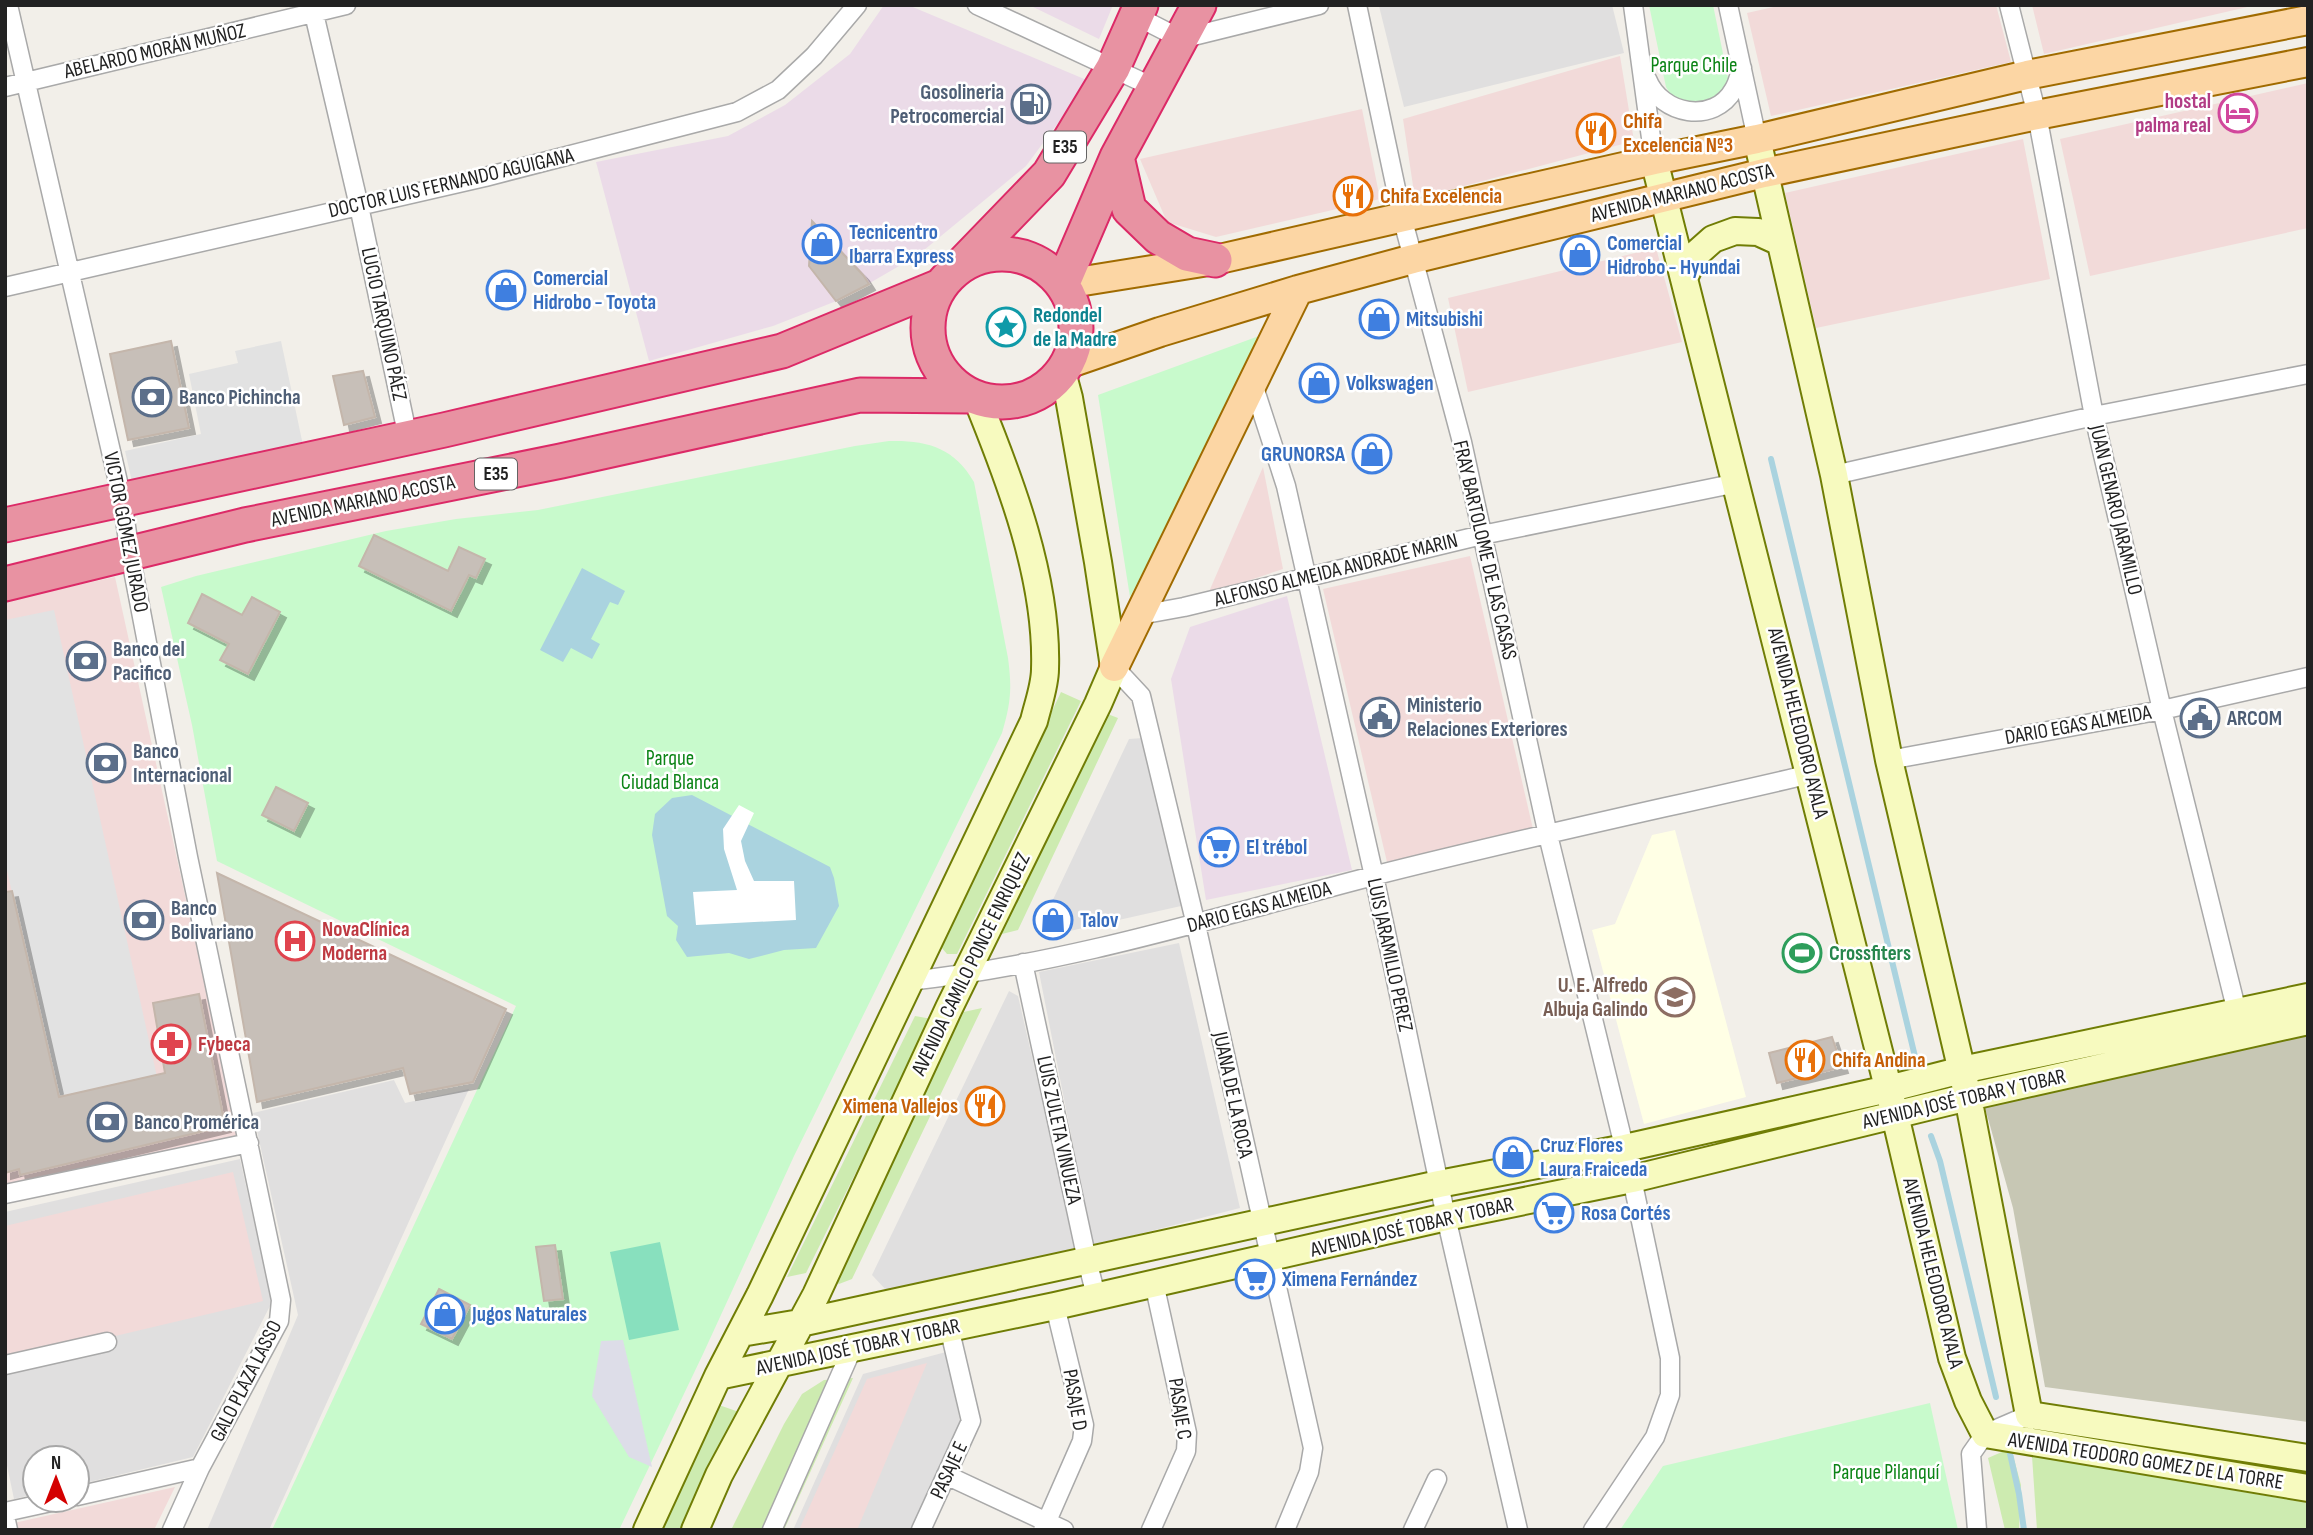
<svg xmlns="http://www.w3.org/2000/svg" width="2313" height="1535" font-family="'Sofia Sans Condensed',sans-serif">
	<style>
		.residential { fill: #e0dfdf }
		.commercial { fill: #f2dad9 }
		.industrial { fill: #ebdbe8 }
		.education { fill: #ffffe5 }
		.construction { fill: #c7c7b4 }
		.grass { fill: #cdebb0 }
		.park { fill: #c8facc }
		.pitch { fill: #88e0be }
		.parking { fill: #e2e2e2 }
		.plaza { fill: #dddde8 }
		.water { fill: #aad3df }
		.pier { fill: #fff }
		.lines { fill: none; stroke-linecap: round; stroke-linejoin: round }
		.stream { stroke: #aad3df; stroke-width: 6 }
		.building { fill: #c7bfb8; stroke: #c4b6ab; stroke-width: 2; filter: url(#shadow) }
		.street-casing { stroke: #a9a9a9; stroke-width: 21 }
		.secondary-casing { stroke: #707d05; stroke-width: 30 }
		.primary-casing { stroke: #a06b00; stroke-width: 32 }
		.highway-casing { stroke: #dc2a67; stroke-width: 37 }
		.street { stroke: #fff; stroke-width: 18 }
		.secondary { stroke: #f7fabf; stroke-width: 26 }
		.primary { stroke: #fcd6a4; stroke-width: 28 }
		.highway { stroke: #e892a2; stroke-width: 33 }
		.labels { text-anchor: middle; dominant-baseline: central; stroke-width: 5; stroke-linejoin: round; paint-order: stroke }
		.shield { fill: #fff; stroke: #646464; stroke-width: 2 }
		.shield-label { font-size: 19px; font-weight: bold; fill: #222 }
		.street-label { font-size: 21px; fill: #222; stroke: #fff }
		.park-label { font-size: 21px; fill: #0c8416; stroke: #fff }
		.service-label { font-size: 21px; font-weight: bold; fill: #4e5e75; stroke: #fff; text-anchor: start }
		.hotel-label { font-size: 21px; font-weight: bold; fill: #b23c85; stroke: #fff; text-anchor: end }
		.food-label { font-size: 21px; font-weight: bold; fill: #c56008; stroke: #fff; text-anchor: start }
		.shop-label { font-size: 21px; font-weight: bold; fill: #366cbe; stroke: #fff; text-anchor: start }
		.culture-label { font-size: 21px; font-weight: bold; fill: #0d838f; stroke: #fff; text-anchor: start }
		.health-label { font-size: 21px; font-weight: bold; fill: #be3a42; stroke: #fff; text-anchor: start }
		.leisure-label { font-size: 21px; font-weight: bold; fill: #27864d; stroke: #fff; text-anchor: start }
		.education-label { font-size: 21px; font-weight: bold; fill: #785e54; stroke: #fff; text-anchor: end }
	</style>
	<defs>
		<filter id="shadow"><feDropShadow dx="6" dy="6" stdDeviation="0" flood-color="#0004"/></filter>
	</defs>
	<rect width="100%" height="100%" fill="#f2efe9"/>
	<!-- residential -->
	<path class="residential" d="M1612,5L1624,53L1404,107L1379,6Z
		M1143,738L1181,906L1043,937L1041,925L1129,739Z
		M1179,943L1240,1208L1093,1246L1039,972Z
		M1009,991L1018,996L1076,1248L887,1291L872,1275Z
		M394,1080L405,1103L469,1089L269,1530H207L298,1315L253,1113Z
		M240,1159L272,1302L193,1457L77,1485V1458H35V1494L14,1499L5,1456V1212Z
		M946,1352L960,1421L911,1530H793L863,1374Z"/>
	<!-- commercial -->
	<path class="commercial" d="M1782,5H1996L2011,62L1771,116L1747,13Z
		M2032,5H2256L2044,54Z
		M1620,56L1634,141L1415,199L1403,119Z
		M2308,83V228L2090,276L2060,139Z
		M1362,109L1380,199L1216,237L1167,222L1140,159Z
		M2023,139L2050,279L1816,328L1785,193Z
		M1656,248L1682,342L1468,392L1448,298Z
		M1263,467L1283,569L1208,594Z
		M1470,556L1533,829L1387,862L1323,589Z
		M115,577L238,1136L5,1186V601Z
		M233,1172L263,1301L5,1362V1226Z
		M927,1363L857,1530H799L867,1379Z
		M175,1487L154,1530H5V1525Z"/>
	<!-- industrial -->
	<path class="industrial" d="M884,5H908L1089,81L1026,166L918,255L844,298L773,326L649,361L596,162L728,136L785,105L850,54Z
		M1029,5H1113L1099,39Z
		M1287,596L1352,870L1206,900L1171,679L1190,627Z"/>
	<!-- education -->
	<path class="education" d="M1675,830L1746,1097L1644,1124L1592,930L1615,924L1652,835Z"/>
	<!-- construction -->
	<path class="construction" d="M2308,1033V1422L2045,1387L2013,1208L1984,1104Z"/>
	<!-- grass -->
	<path class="grass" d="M1061,692L1081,701L957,954H947L941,947Z
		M1105,713L1118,718L1018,930L998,935Z
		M982,1008L852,1279L839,1284L831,1279L959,1013Z
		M915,1016L932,1019L806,1273L787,1277Z
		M853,1378L784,1530H731L784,1424L802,1394L824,1380Z
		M716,1404L739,1412L684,1530H660Z
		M2011,1448L2021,1485L2019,1530H2005L1988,1458Z
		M2032,1456L2308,1503V1530H2037Z"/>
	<!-- park -->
	<path class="park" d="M1649,5H1713L1728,78L1725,90L1703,107L1676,103L1666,87Z
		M1259,336L1261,352L1130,597L1098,395Z
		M889,441C926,440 954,447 974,482L1008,658C1012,688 1011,703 1002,733L794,1156L703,1354L619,1530H272L516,1006L217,861L192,725L161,587L196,576L386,531L456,519L538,510L855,446Z
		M1930,1403L1958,1530H1620L1663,1466Z"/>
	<!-- pitch -->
	<path class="pitch" d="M660,1242L679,1330L629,1340L610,1252Z"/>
	<!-- parking -->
	<path class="parking" d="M281,341L304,450L133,486L125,451L201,434L189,374L238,363L235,351Z
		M54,610L157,1077L59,1097L5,862V620Z"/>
	<!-- plaza -->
	<path class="plaza" d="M623,1340L632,1378L652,1467L629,1457L592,1396L601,1341Z"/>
	<!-- water -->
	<path class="water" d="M582,568L625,591L618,605L610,602L591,639L600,644L592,659L571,648L563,662L540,650Z
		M692,795L830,867L834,878L839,906L816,948L784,950L749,959L729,953L687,957L676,940L678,926L667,916L652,835L655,814L672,798Z"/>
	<!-- pier -->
	<path class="pier" d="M739,805L754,813L741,841L745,861L754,881H794L796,920L696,925L693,892L737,890L724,849L723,829Z"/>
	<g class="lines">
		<!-- stream -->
		<path class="stream" d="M1771,459L1918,1069
			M1931,1136L1940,1161L1996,1397
			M2009,1449L2019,1494L2024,1530"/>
	</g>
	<!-- building -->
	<path class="building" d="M812,221L863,275L869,284L836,301L809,266Z
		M171,341L189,428L128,440L110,354Z
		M363,371L375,417L344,425L333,376Z
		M374,535L448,571L459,547L485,559L476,578L469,575L451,611L359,566Z
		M202,594L242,615L252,597L280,612L248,674L220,660L229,644L188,623Z
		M276,787L308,803L294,831L262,815Z
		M217,873L506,1009L473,1082L410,1094L403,1068L257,1102Z
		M12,891L59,1097L165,1073L153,1003L199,994L225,1126L20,1175L19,1169L5,1173V892Z
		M1832,1037L1842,1067L1777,1083L1769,1053Z
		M555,1245L563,1299L544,1301L536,1247Z
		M439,1289L470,1305L452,1339L421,1324Z"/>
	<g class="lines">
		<defs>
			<path id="street" d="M8,5L122,499L130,554L188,857L281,1300L279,1321L200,1468L172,1530
				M312,5L359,206L408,438
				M977,5L1153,87
				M1357,5L1402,217L1462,442L1548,835L1632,1179L1670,1358V1395L1655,1437L1593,1530
				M1633,5L1654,160
				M1728,5L1757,139
				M2009,5L2037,115L2094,416L2162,710L2237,1012
				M1136,16L1181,39L1319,5
				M1647,79C1661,115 1714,125 1734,89C1738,83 1739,75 1742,68
				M5,87L346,5
				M5,287L485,177L737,112L778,90L814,56L857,5
				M1253,384L1286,486L1374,876L1446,1217L1518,1530
				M1834,475L2094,416L2308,374
				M1140,615L1184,607L1482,535L1737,483
				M1114,667L1141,696L1196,925L1313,1448L1309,1472L1285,1530
				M1889,760L2162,710L2308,677
				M1023,963L1087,1260L1096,1296
				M909,981C1067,964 1219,916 1373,876C1518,839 1665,808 1811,774
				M5,1194L249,1143
				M5,1365L107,1342
				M946,1475L1064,1530
				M77,1496L200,1468
				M5,1512L60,1500
				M5,1516L8,1530
				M772,1530L852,1349
				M921,1530L971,1421L949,1327
				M1043,1530L1082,1441L1084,1425L1055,1306
				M1151,1530L1186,1451L1187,1433L1154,1283
				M1413,1530L1437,1479
				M1977,1530L1971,1454L1985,1434L2029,1415"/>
			<path id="secondary" d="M1757,139L1834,475L1889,760L1968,1097L2029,1415L2308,1458
				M1654,160L1895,1115L1952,1358L1968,1401L1985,1434L2308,1488
				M1685,276L1695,255L1713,239L1735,231L1758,232L1780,242
				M741,1333L800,1323L1439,1184L1625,1148L1888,1089L1962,1070L2308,997
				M718,1376L1055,1306L1446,1217L1632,1179L1968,1097L2308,1021
				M647,1530L718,1376L760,1295L1034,721C1038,704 1045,686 1045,669C1048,579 1010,480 977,399
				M695,1530L719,1475L816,1295L949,1008L1098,704L1114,667L1098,562L1069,398L1062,372"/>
			<path id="primary" d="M1065,284L1215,260L1654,160L1757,139L2027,75L2308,20
				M1067,364L1160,332L1298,290L1413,259L1764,173L2037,115L2308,62
				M1114,667L1298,290"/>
			<path id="highway" d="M1117,157L1129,209L1158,237L1187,254L1215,260
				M928 328a74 74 0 1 1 148 0a74 74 0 1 1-148 0Z
				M963,263L1049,174L1113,68L1141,5
				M1063,283L1117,157L1199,5
				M5,525L444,430L782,351L940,286
				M5,584L245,525L561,461L860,395L970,396"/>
		</defs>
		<!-- street casing -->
		<use href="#street" class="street-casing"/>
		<!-- secondary casing -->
		<use href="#secondary" class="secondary-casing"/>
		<!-- primary casing -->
		<use href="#primary" class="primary-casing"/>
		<!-- highway casing -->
		<use href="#highway" class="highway-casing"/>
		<!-- street -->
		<use href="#street" class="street"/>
		<!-- secondary -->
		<use href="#secondary" class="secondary"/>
		<!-- primary -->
		<use href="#primary" class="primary"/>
		<!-- highway -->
		<use href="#highway" class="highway"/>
	</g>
	<!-- icons -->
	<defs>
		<symbol id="fuel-ring" viewBox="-11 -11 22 22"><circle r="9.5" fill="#fff" stroke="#5c6f8a" stroke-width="1.5"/><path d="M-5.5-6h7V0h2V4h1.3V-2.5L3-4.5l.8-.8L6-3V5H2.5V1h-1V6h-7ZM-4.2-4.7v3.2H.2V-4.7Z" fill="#5c6f8a"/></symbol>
		<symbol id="hotel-ring" viewBox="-11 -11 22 22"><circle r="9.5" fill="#fff" stroke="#d1479c" stroke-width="1.5"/><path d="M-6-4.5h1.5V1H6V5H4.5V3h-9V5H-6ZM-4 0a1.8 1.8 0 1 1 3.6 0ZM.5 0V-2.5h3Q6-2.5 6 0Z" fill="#d1479c"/></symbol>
		<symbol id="restaurant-ring" viewBox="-11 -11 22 22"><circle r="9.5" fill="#fff" stroke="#e8710a" stroke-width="1.5"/><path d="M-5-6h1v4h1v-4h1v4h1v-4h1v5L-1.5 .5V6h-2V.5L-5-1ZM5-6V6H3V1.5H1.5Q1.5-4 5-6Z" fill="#e8710a"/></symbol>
		<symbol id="shop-ring" viewBox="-11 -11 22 22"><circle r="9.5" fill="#fff" stroke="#3f7fe0" stroke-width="1.5"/><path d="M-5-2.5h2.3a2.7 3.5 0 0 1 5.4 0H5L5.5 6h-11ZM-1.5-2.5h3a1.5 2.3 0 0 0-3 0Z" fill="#3f7fe0"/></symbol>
		<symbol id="sight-ring" viewBox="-11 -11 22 22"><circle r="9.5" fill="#fff" stroke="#0f9aa8" stroke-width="1.5"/><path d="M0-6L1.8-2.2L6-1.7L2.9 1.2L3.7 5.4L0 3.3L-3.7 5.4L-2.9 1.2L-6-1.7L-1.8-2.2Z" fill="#0f9aa8"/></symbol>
		<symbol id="bank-ring" viewBox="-11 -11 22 22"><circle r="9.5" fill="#fff" stroke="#5c6f8a" stroke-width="1.5"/><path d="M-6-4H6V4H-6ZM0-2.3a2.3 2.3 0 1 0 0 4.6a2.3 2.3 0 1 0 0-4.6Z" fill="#5c6f8a"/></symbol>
		<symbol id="civic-ring" viewBox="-11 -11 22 22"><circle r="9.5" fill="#fff" stroke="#5c6f8a" stroke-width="1.5"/><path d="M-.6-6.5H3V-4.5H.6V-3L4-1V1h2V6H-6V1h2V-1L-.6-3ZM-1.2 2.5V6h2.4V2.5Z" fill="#5c6f8a"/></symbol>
		<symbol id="supermarket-ring" viewBox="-11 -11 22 22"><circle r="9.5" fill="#fff" stroke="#3f7fe0" stroke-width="1.5"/><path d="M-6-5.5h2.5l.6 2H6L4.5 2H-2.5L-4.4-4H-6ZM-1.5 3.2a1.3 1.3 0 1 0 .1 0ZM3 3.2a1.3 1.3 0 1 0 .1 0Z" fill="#3f7fe0"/></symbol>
		<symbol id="hospital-ring" viewBox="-11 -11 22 22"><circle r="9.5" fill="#fff" stroke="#e0444e" stroke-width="1.5"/><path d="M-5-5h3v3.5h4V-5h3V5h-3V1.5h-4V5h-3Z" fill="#e0444e"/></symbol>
		<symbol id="stadium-ring" viewBox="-11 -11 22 22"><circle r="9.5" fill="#fff" stroke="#2e9e5b" stroke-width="1.5"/><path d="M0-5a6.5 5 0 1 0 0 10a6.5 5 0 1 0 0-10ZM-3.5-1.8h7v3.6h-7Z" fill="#2e9e5b"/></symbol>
		<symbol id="school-ring" viewBox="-11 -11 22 22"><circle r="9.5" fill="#fff" stroke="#8d6e63" stroke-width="1.5"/><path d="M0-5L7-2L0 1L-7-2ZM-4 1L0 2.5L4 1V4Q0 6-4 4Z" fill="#8d6e63"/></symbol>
		<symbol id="pharmacy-ring" viewBox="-11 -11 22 22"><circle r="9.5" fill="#fff" stroke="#e0444e" stroke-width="1.5"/><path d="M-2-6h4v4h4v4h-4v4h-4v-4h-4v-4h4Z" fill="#e0444e"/></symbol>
	</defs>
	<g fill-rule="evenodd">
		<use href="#fuel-ring" x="1009" y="82" width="44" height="44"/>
		<use href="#hotel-ring" x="2216" y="91" width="44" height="44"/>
		<use href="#restaurant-ring" x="1574" y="111" width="44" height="44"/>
		<use href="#restaurant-ring" x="1331" y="174" width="44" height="44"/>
		<use href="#shop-ring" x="800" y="222" width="44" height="44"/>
		<use href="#shop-ring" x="1558" y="233" width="44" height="44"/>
		<use href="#shop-ring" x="484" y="268" width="44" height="44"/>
		<use href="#shop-ring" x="1357" y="297" width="44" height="44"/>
		<use href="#sight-ring" x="984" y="305" width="44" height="44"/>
		<use href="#shop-ring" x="1297" y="361" width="44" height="44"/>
		<use href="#bank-ring" x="130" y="375" width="44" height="44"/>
		<use href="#shop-ring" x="1350" y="432" width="44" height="44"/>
		<use href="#bank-ring" x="64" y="639" width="44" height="44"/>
		<use href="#civic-ring" x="1358" y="695" width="44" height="44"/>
		<use href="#civic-ring" x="2178" y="696" width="44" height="44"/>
		<use href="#bank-ring" x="84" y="741" width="44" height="44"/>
		<use href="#supermarket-ring" x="1197" y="825" width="44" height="44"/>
		<use href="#bank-ring" x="122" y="898" width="44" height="44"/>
		<use href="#shop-ring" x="1031" y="898" width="44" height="44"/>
		<use href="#hospital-ring" x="273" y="919" width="44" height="44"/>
		<use href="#stadium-ring" x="1780" y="931" width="44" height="44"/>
		<use href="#school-ring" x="1653" y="975" width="44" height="44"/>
		<use href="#pharmacy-ring" x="149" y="1022" width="44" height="44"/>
		<use href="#restaurant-ring" x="1783" y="1038" width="44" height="44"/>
		<use href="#restaurant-ring" x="963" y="1084" width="44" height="44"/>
		<use href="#bank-ring" x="85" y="1100" width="44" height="44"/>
		<use href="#shop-ring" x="1491" y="1135" width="44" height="44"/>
		<use href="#supermarket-ring" x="1532" y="1191" width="44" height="44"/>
		<use href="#supermarket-ring" x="1233" y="1257" width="44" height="44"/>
		<use href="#shop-ring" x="423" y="1292" width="44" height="44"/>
	</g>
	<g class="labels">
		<!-- shield labels -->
		<g class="shield">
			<rect x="1044" y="131.5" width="42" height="31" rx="5"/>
			<rect x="475" y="458.5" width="42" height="31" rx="5"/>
		</g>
		<g class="shield-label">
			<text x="1065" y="147">E35</text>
			<text x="496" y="474">E35</text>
		</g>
		<!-- street labels -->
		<g class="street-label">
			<text transform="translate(155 51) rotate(-13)">ABELARDO MORÁN MUÑOZ</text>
			<text transform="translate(451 183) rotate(-13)">DOCTOR LUIS FERNANDO AGUIGANA</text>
			<text transform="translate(1682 193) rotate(-14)">AVENIDA MARIANO ACOSTA</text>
			<text transform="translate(384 324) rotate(78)">LUCIO TARQUINO PÁEZ</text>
			<text transform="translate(363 501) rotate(-12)">AVENIDA MARIANO ACOSTA</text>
			<text transform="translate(2116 510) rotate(77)">JUAN GENARO JARAMILLO</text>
			<text transform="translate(126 532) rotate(79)">VICTOR GÓMEZ JURADO</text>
			<text transform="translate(1485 550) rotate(77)">FRAY BARTOLOME DE LAS CASAS</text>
			<text transform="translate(1336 570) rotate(-14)">ALFONSO ALMEIDA ANDRADE MARIN</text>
			<text transform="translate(1798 723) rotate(76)">AVENIDA HELEODORO AYALA</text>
			<text transform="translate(2078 725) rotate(-10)">DARIO EGAS ALMEIDA</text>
			<text transform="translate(1259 907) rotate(-15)">DARIO EGAS ALMEIDA</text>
			<text transform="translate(1390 955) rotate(78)">LUIS JARAMILLO PEREZ</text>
			<text transform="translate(971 964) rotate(-64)">AVENIDA CAMILO PONCE ENRIQUEZ</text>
			<text transform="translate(1233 1095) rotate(78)">JUANA DE LA ROCA</text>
			<text transform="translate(1964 1099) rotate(-13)">AVENIDA JOSÉ TOBAR Y TOBAR</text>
			<text transform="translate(1059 1130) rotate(78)">LUIS ZULETA VINUEZA</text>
			<text transform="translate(1412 1227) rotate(-13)">AVENIDA JOSÉ TOBAR Y TOBAR</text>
			<text transform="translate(1933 1273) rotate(76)">AVENIDA HELEODORO AYALA</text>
			<text transform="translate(858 1347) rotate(-12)">AVENIDA JOSÉ TOBAR Y TOBAR</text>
			<text transform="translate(246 1381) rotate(-63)">GALO PLAZA LASSO</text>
			<text transform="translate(1075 1400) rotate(80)">PASAJE D</text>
			<text transform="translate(1180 1409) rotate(81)">PASAJE C</text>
			<text transform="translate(2146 1461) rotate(9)">AVENIDA TEODORO GOMEZ DE LA TORRE</text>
			<text transform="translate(949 1470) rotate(-65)">PASAJE E</text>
		</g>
		<!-- park labels -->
		<g class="park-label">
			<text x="1694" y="65">Parque Chile</text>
			<text x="670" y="758">Parque<tspan x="670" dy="24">Ciudad Blanca</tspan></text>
			<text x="1886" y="1472">Parque Pilanquí</text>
		</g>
		<!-- service labels -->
		<g class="service-label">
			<text x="1004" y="92" text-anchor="end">Gosolineria<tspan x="1004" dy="24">Petrocomercial</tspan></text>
			<text x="179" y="397">Banco Pichincha</text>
			<text x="113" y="649">Banco del<tspan x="113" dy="24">Pacifico</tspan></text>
			<text x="1407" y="705">Ministerio<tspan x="1407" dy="24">Relaciones Exteriores</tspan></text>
			<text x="2227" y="718">ARCOM</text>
			<text x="133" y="751">Banco<tspan x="133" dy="24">Internacional</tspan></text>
			<text x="171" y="908">Banco<tspan x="171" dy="24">Bolivariano</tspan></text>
			<text x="134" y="1122">Banco Promérica</text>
		</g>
		<!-- hotel labels -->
		<g class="hotel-label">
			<text x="2211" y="101">hostal<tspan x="2211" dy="24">palma real</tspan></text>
		</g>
		<!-- food labels -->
		<g class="food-label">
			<text x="1623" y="121">Chifa<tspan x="1623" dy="24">Excelencia Nº3</tspan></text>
			<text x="1380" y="196">Chifa Excelencia</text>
			<text x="1832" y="1060">Chifa Andina</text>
			<text x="958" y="1106" text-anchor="end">Ximena Vallejos</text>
		</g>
		<!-- shop labels -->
		<g class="shop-label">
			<text x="849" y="232">Tecnicentro<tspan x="849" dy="24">Ibarra Express</tspan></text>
			<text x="1607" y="243">Comercial<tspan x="1607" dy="24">Hidrobo - Hyundai</tspan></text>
			<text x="533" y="278">Comercial<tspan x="533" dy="24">Hidrobo - Toyota</tspan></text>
			<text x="1406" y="319">Mitsubishi</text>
			<text x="1346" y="383">Volkswagen</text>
			<text x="1345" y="454" text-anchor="end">GRUNORSA</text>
			<text x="1246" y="847">El trébol</text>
			<text x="1080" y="920">Talov</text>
			<text x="1540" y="1145">Cruz Flores<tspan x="1540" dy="24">Laura Fraiceda</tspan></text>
			<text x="1581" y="1213">Rosa Cortés</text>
			<text x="1282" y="1279">Ximena Fernández</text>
			<text x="472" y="1314">Jugos Naturales</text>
		</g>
		<!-- culture labels -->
		<g class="culture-label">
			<text x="1033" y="315">Redondel<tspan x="1033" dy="24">de la Madre</tspan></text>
		</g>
		<!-- health labels -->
		<g class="health-label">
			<text x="322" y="929">NovaClínica<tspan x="322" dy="24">Moderna</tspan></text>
			<text x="198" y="1044">Fybeca</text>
		</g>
		<!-- leisure labels -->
		<g class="leisure-label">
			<text x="1829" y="953">Crossfiters</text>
		</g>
		<!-- education labels -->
		<g class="education-label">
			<text x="1648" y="985">U. E. Alfredo<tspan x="1648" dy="24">Albuja Galindo</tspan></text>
		</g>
	</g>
	<!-- border -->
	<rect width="2313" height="1535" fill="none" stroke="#222222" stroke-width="14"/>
	<!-- north arrow -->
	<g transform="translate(56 1479)"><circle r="33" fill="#ffffff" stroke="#a7a7a7" stroke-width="2"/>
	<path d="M0-5L12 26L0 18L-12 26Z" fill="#d40000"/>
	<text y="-10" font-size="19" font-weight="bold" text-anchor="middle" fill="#222222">N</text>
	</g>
</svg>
